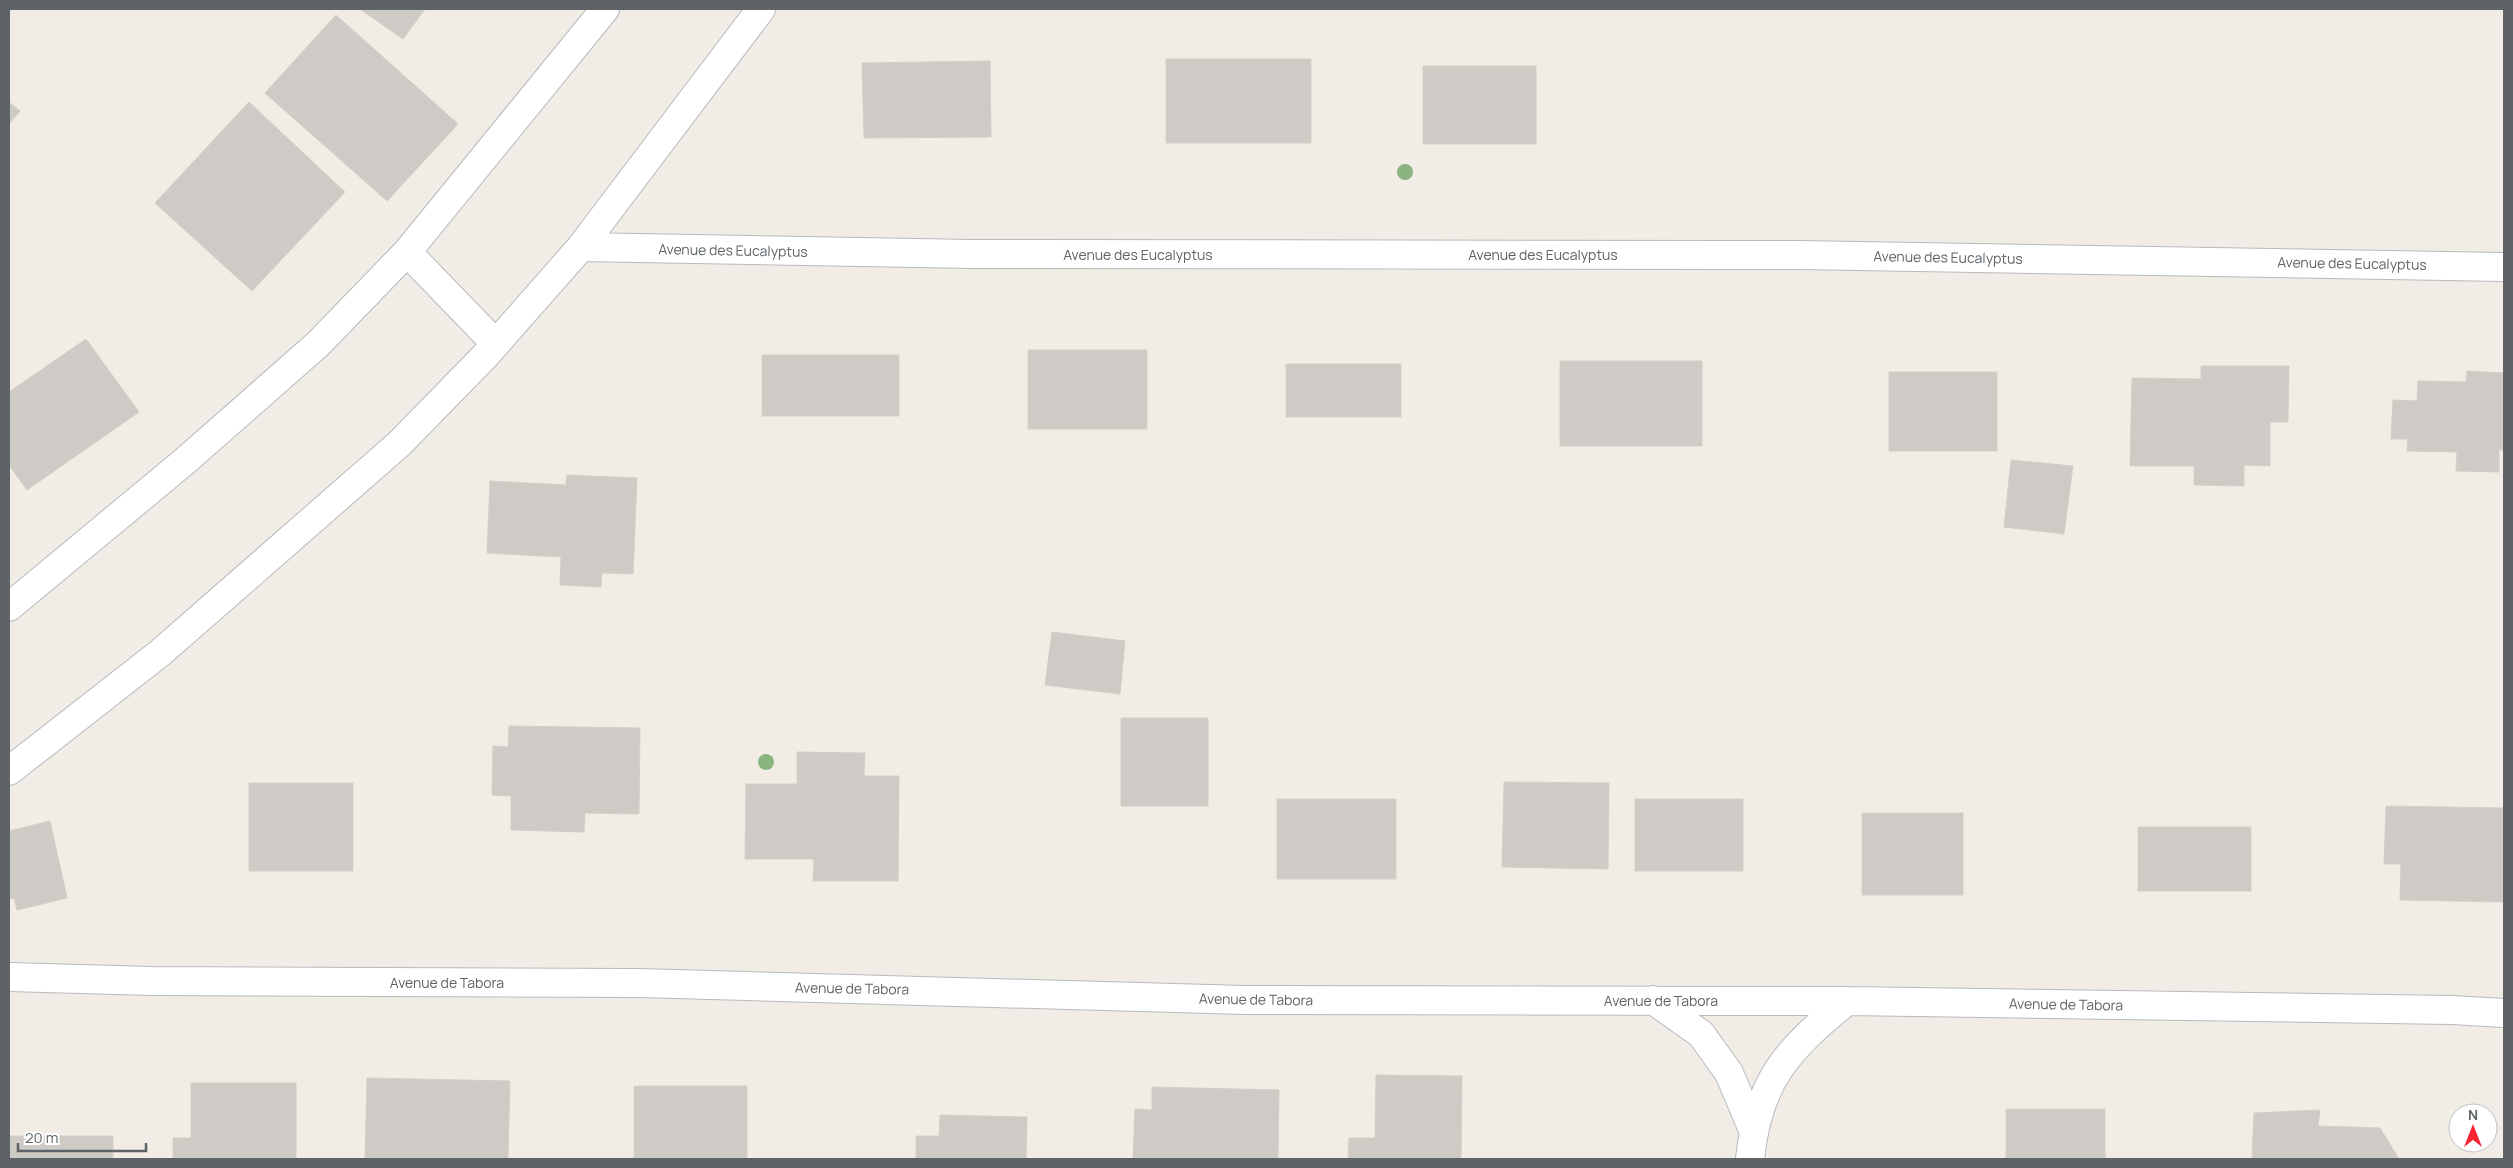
<svg xmlns="http://www.w3.org/2000/svg" width="2513" height="1168" font-family="Manrope,sans-serif">
	<style>
		.building { fill: #cecac5; stroke: #d6cec3 }
		.lines { fill: none; stroke-linecap: round; stroke-linejoin: round }
		.minor-casing { stroke: #b6babd; stroke-width: 30 }
		.minor { stroke: #fff; stroke-width: 28 }
		.tree { fill: #8ab480 }
		.labels { text-anchor: middle; dominant-baseline: central; stroke-width: 4; stroke-linejoin: round; paint-order: stroke }
		.street-label { font-size: 14px; fill: #5d6367; stroke: #fff }
	</style>
	<rect width="100%" height="100%" fill="#f1ede6"/>
	<!-- building -->
	<path class="building" d="M360,9H425L403,39Z
		M336,15L458,124L387,201L265,93Z
		M1166,59H1311V143H1166Z
		M990,61L991,137L864,138L862,63Z
		M1423,66H1536V144H1423Z
		M9,102L20,111L9,124Z
		M249,102L345,192L252,291L155,203Z
		M86,339L139,412L27,490L9,465V392Z
		M1028,350H1147V429H1028Z
		M762,355H899V416H762Z
		M1560,361H1702V446H1560Z
		M1286,364H1401V417H1286Z
		M2201,366H2289L2288,422H2270V466L2244,465V486L2194,485V466H2130L2132,378L2201,379Z
		M2467,371L2504,373V450H2499V472L2456,471L2457,452L2407,451L2408,439H2391L2393,400L2417,401L2418,381L2466,382Z
		M1889,372H1997V451H1889Z
		M2011,460L2073,466L2064,534L2004,527Z
		M567,475L637,478L633,574L602,573L601,587L560,585L561,557L487,553L490,481L566,485Z
		M1052,632L1125,641L1120,694L1045,685Z
		M1121,718H1208V806H1121Z
		M509,726L640,728L639,814L585,813L584,832L511,830V796L492,795L493,746L508,747Z
		M797,752L865,753L864,776H899L898,881H813L814,859H745L746,784H797Z
		M1504,782L1609,783L1608,869L1502,867Z
		M249,783H353V871H249Z
		M1277,799H1396V879H1277Z
		M1635,799H1743V871H1635Z
		M2386,806L2504,808V902L2400,900L2401,864H2384Z
		M1862,813H1963V895H1862Z
		M50,821L67,898L17,910L14,898L9,899V831Z
		M2138,827H2251V891H2138Z
		M1376,1075L1462,1076L1461,1159H1348L1349,1138H1375Z
		M367,1078L510,1081L508,1159H365Z
		M191,1083H296V1159H173V1138H191Z
		M634,1086H747V1159H634Z
		M1152,1087L1279,1090L1278,1159H1133L1135,1109L1152,1110Z
		M2006,1109H2105V1159H2006Z
		M2320,1110L2318,1126L2380,1128L2399,1159H2252L2254,1113Z
		M940,1115L1027,1117L1026,1159H897H916V1136H939Z
		M9,1136H113V1159H9Z"/>
	<g class="lines">
		<defs>
			<path id="minor" d="M581,247L972,254L1799,255L2504,267
				M407,252L496,344
				M9,607L185,461L318,344L407,252L605,9
				M9,771L160,653L399,444L485,356L581,247L761,9
				M9,977L152,981L639,983L1245,1000L1847,1001L2452,1010L2504,1013
				M1653,1000L1701,1034L1729,1073L1753,1130
				M1750,1159C1758,1080 1788,1049 1847,1001"/>
		</defs>
		<!-- minor casing -->
		<use href="#minor" class="minor-casing"/>
		<!-- minor -->
		<use href="#minor" class="minor"/>
	</g>
	<!-- trees -->
	<g class="tree">
		<circle cx="1405" cy="172" r="8"/>
		<circle cx="766" cy="762" r="8"/>
	</g>
	<g class="labels">
		<!-- street labels -->
		<g class="street-label">
			<text transform="translate(733 250) rotate(1)">Avenue des Eucalyptus</text>
			<text x="1138" y="254">Avenue des Eucalyptus</text>
			<text x="1543" y="254">Avenue des Eucalyptus</text>
			<text transform="translate(1948 257) rotate(1)">Avenue des Eucalyptus</text>
			<text transform="translate(2352 263) rotate(1)">Avenue des Eucalyptus</text>
			<text x="447" y="982">Avenue de Tabora</text>
			<text transform="translate(852 988) rotate(1)">Avenue de Tabora</text>
			<text transform="translate(1256 999) rotate(1)">Avenue de Tabora</text>
			<text x="1661" y="1000">Avenue de Tabora</text>
			<text transform="translate(2066 1004) rotate(1)">Avenue de Tabora</text>
		</g>
	</g>
	<!-- border -->
	<rect width="2513" height="1168" fill="none" stroke="#5d6367" stroke-width="20"/>
	<!-- north arrow -->
	<g transform="translate(2473 1128)"><circle r="24" fill="#ffffff" stroke="#bec1c2"/>
	<path d="M0-4L9 19L0 12L-9 19Z" fill="#f92432"/>
	<text y="-8" font-size="14" font-weight="bold" text-anchor="middle" fill="#5d6367">N</text>
	</g>
	<!-- scale -->
	<path d="M18 1143v8h128v-8" fill="none" stroke="#5d6367" stroke-width="2.5"/>
	<text x="25" y="1143" font-size="15" fill="#5d6367" stroke="#ffffff" stroke-width="4" paint-order="stroke">20 m</text>
</svg>
